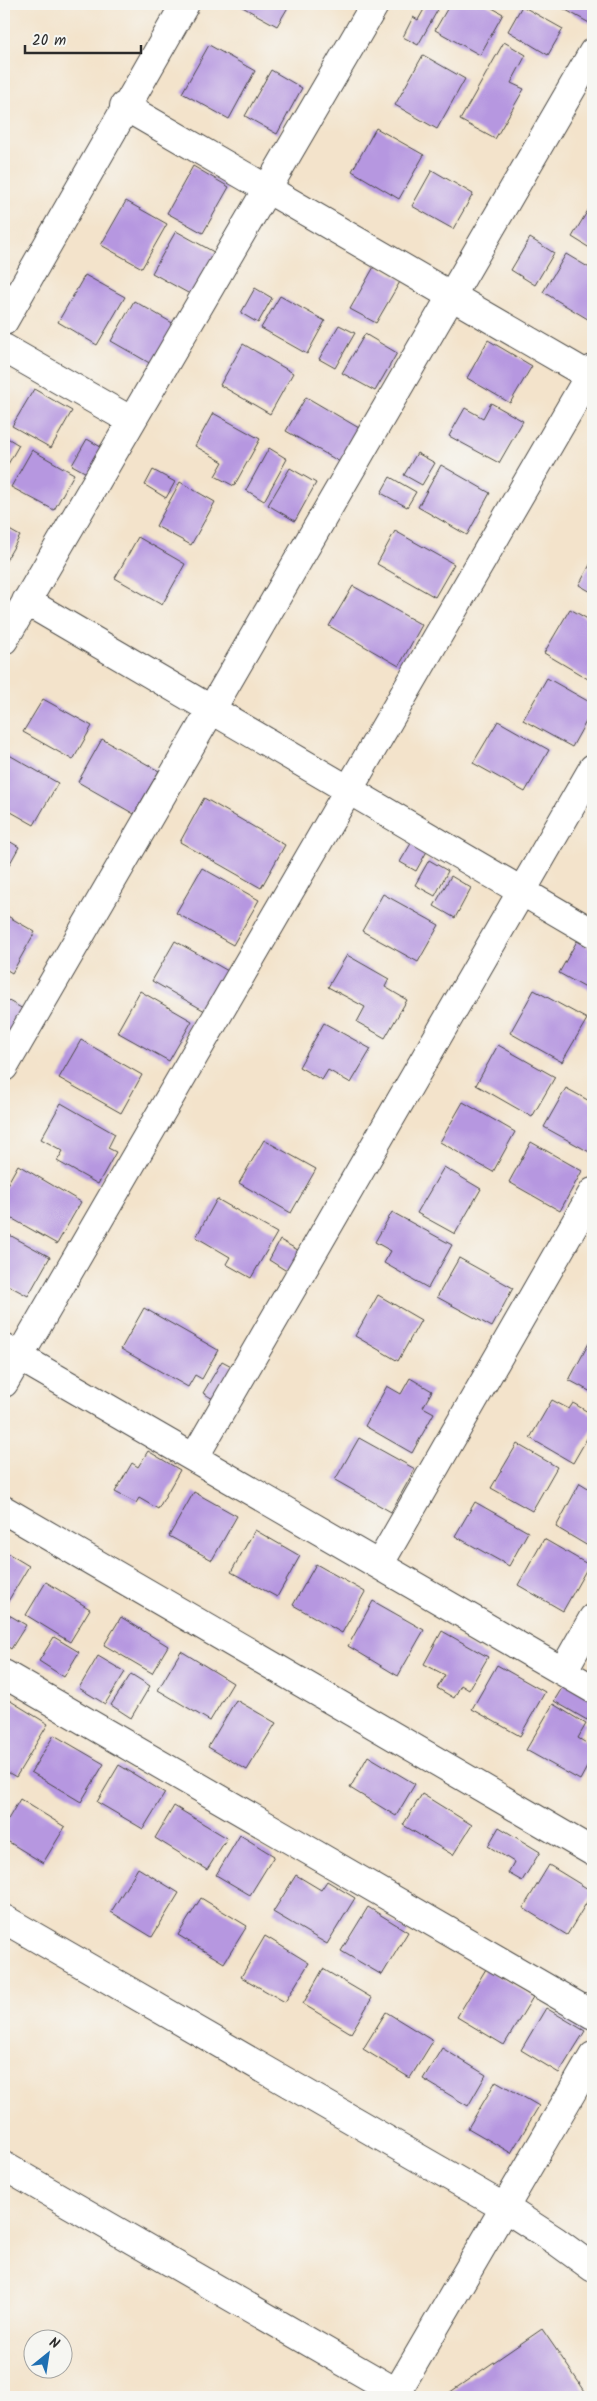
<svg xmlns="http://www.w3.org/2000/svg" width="597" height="2401" font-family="Kalam,sans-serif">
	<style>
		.building { fill: #b697e0 }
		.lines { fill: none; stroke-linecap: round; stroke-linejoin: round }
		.minor-casing { stroke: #494743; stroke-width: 30 }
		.tertiary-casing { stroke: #494743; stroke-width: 30 }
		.minor { stroke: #fff; stroke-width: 28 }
		.tertiary { stroke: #fff; stroke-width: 28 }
	</style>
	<rect width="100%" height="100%" fill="#f6f6f2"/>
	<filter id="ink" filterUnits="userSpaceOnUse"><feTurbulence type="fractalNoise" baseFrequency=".02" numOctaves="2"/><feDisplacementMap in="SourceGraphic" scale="10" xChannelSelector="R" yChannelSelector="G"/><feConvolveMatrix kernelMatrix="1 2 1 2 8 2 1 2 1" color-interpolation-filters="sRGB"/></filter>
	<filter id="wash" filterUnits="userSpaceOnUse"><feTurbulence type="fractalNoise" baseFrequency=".0096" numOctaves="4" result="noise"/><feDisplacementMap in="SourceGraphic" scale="20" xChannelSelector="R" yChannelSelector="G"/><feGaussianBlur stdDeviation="1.12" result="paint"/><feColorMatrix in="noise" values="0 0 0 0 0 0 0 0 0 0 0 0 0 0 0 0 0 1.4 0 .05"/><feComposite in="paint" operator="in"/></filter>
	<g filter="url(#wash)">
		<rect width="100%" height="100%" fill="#f3e3cb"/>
		<g id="blocks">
			<!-- building -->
			<path class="building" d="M237,4H290L277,26Z
				M427,4H441L418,45L403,37L413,17L418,20Z
				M450,4H485L503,14L480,55L435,30Z
				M555,4H593V25Z
				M522,6L563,29L548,55L508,31Z
				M504,42L526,55L511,83L524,89L495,139L460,120Z
				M209,45L255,71L229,119L182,93Z
				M423,55L465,79L437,129L395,105Z
				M271,70L302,88L277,134L245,116Z
				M376,128L424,155L399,199L352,171Z
				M193,166L229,187L203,233L167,213Z
				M432,170L473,194L453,229L412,206Z
				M126,201L167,224L142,268L101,245Z
				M593,202V250L572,237Z
				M176,231L221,256L197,298L152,273Z
				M530,238L554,253L535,285L511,270Z
				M566,254L593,270V318L591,321L543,292Z
				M375,265L401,280L376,323L350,309Z
				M85,275L125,297L97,345L58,322Z
				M255,288L272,298L258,323L241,313Z
				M280,296L325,321L307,354L261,328Z
				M134,301L176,325L153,365L111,341Z
				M339,325L355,333L335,368L319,359Z
				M365,334L397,353L375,391L342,373Z
				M488,340L532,366L510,403L467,378Z
				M243,344L293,373L270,414L220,385Z
				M34,389L72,411L51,448L12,426Z
				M306,397L359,428L340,462L286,431Z
				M491,403L523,421L499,463L449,436L465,408L483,418Z
				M213,413L260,439L234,486L215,476L223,462L195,446Z
				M4,436L19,445L4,471Z
				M87,439L106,450L92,476L72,465Z
				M269,448L287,459L264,501L246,490Z
				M32,450L74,474L54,510L11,487Z
				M417,453L435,463L422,485L404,475Z
				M441,465L490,493L467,535L418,507Z
				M290,468L316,483L295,521L268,505Z
				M153,470L175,482L166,498L145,485Z
				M390,477L416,492L407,507L381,493Z
				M180,482L215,502L191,545L156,526Z
				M4,527L20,536L4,564Z
				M395,531L454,564L435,597L377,564Z
				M138,537L185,564L162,605L115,578Z
				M593,559V593L579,585Z
				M353,586L422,625L399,666L329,626Z
				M570,609L593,622V682L544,653Z
				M547,678L593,704V709L572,747L523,720Z
				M43,699L92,726L73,760L23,732Z
				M498,721L549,750L525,792L473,763Z
				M102,739L159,771L134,814L78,782Z
				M4,752L58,783L34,825L4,808Z
				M204,798L285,845L261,888L180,842Z
				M416,835L431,844L416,871L400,862Z
				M4,838L19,847L4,874Z
				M429,860L448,871L435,896L415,885Z
				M202,868L259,900L233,945L176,913Z
				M451,876L471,888L455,918L434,906Z
				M383,894L439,925L418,962L362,931Z
				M4,914L35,932L12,973L4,968Z
				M175,941L228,971L205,1011L152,981Z
				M577,941L593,950V992L559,973Z
				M347,955L389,979L385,987L407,1000L385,1038L357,1022L365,1007L328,987Z
				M534,990L587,1019L562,1062L510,1033Z
				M140,991L192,1021L169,1061L117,1032Z
				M4,993L7,995L5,999L27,1011L13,1037L4,1032Z
				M324,1023L371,1049L351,1083L328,1070L322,1080L299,1067Z
				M81,1040L142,1075L121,1113L59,1078Z
				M498,1045L555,1077L532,1117L476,1085Z
				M566,1088L593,1103V1154L544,1127Z
				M463,1102L515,1132L493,1172L440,1142Z
				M61,1103L115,1134L108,1148L116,1152L98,1184L57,1161L63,1151L41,1139Z
				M264,1140L316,1169L291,1213L239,1183Z
				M531,1142L582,1171L560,1211L509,1182Z
				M18,1165L81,1202L57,1244L4,1214V1190Z
				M444,1167L481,1189L455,1234L417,1213Z
				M217,1199L277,1233L251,1278L226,1264L230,1257L196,1237Z
				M392,1212L452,1245L428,1288L384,1263L391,1251L375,1242Z
				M4,1232L50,1257L28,1296L4,1283Z
				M280,1240L305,1254L293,1275L269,1260Z
				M459,1258L513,1288L492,1327L437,1297Z
				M378,1295L421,1320L398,1361L355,1336Z
				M144,1308L218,1350L202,1379L195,1375L188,1387L121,1349Z
				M589,1343L593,1345V1393L569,1380Z
				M222,1361L239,1370L220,1403L203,1393Z
				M410,1378L432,1391L423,1407L434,1413L412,1453L365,1426L387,1386L401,1394Z
				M552,1400L569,1409L573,1403L593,1415V1428L573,1463L530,1438Z
				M359,1438L415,1469L391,1512L335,1480Z
				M517,1444L557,1467L532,1511L491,1488Z
				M148,1451L180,1470L158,1509L139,1498L136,1503L115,1492L132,1463L138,1467Z
				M580,1483L593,1491V1549L556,1527Z
				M194,1492L237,1516L212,1560L169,1536Z
				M475,1502L528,1532L509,1566L455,1536Z
				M255,1530L300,1556L277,1597L231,1572Z
				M544,1539L589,1565L563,1611L518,1585Z
				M4,1551L29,1566L4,1608Z
				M316,1564L365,1592L342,1633L293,1605Z
				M46,1582L90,1609L70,1642L26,1615Z
				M373,1601L424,1630L398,1676L348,1646Z
				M4,1612L26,1625L11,1649L4,1644Z
				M121,1617L168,1646L152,1673L104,1645Z
				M442,1631L488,1657L469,1690L461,1685L454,1698L437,1688L445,1675L424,1664Z
				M54,1637L79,1652L64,1677L39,1661Z
				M181,1651L233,1683L210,1721L158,1690Z
				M98,1656L125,1672L105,1704L79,1688Z
				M497,1665L545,1692L520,1736L472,1709Z
				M131,1674L150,1686L131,1718L111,1705Z
				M565,1683L593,1698V1709L587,1720L554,1701Z
				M4,1697L48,1724L16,1777L4,1770Z
				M236,1700L276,1723L247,1770L208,1747Z
				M553,1704L586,1724L578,1738L593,1747V1756L580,1780L526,1750Z
				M54,1735L104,1764L81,1802L31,1772Z
				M368,1756L415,1784L396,1816L350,1788Z
				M119,1765L165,1793L143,1829L97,1802Z
				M422,1794L472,1825L453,1855L403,1825Z
				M20,1799L65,1827L43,1863L4,1839V1826Z
				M174,1806L227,1838L207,1870L155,1838Z
				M499,1827L540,1852L522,1881L508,1873L514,1862L488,1846Z
				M240,1835L274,1856L250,1895L216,1875Z
				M549,1865L593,1892L567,1935L523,1908Z
				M138,1868L179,1893L152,1937L111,1912Z
				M296,1875L321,1890L327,1881L355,1898L327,1944L273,1912Z
				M201,1898L247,1926L224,1963L178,1935Z
				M368,1907L408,1932L382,1975L341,1951Z
				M265,1936L309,1963L285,2002L241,1977Z
				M323,1969L372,1998L351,2033L303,2004Z
				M486,1969L533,1997L504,2045L457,2017Z
				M546,2008L585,2031L559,2073L521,2050Z
				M386,2012L433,2041L410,2078L363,2049Z
				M442,2048L486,2075L468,2106L423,2079Z
				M496,2081L539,2106L511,2153L468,2128Z
				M542,2329L589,2397H443Z"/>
		</g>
	</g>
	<g filter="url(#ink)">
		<use href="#blocks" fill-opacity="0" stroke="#494743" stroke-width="1"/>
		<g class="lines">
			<defs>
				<path id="minor" d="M124,106L593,378
					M4,321L185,4
					M4,348L130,420
					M26,601L593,933
					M4,640L375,4
					M4,1067L593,52
					M4,1348L593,1689
					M4,1383L593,369
					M194,1458L593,768
					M379,1565L593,1192
					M563,1671L593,1618
					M4,1674L593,2015
					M4,1919L505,2208L556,2241L593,2268
					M4,2166L396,2392
					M394,2397L593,2056"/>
				<path id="tertiary" d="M4,1510L593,1852"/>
			</defs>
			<!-- minor casing -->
			<use href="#minor" class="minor-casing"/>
			<!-- tertiary casing -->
			<use href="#tertiary" class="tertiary-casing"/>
			<!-- minor -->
			<use href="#minor" class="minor"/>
			<!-- tertiary -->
			<use href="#tertiary" class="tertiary"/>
		</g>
	</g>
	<!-- margin -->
	<rect width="597" height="2401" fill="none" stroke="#f6f6f2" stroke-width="20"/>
	<!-- north arrow -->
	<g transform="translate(48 2354) rotate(30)"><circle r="24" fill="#f6f6f2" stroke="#a5a5a2"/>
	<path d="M0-4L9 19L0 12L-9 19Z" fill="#1f6fb2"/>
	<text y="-8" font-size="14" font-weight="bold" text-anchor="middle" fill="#2b2b2b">N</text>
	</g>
	<!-- scale -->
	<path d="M25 45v8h116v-8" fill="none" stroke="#2b2b2b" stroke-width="2.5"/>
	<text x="32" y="45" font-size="15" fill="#2b2b2b" stroke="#f6f6f2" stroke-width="4" paint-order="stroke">20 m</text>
</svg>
